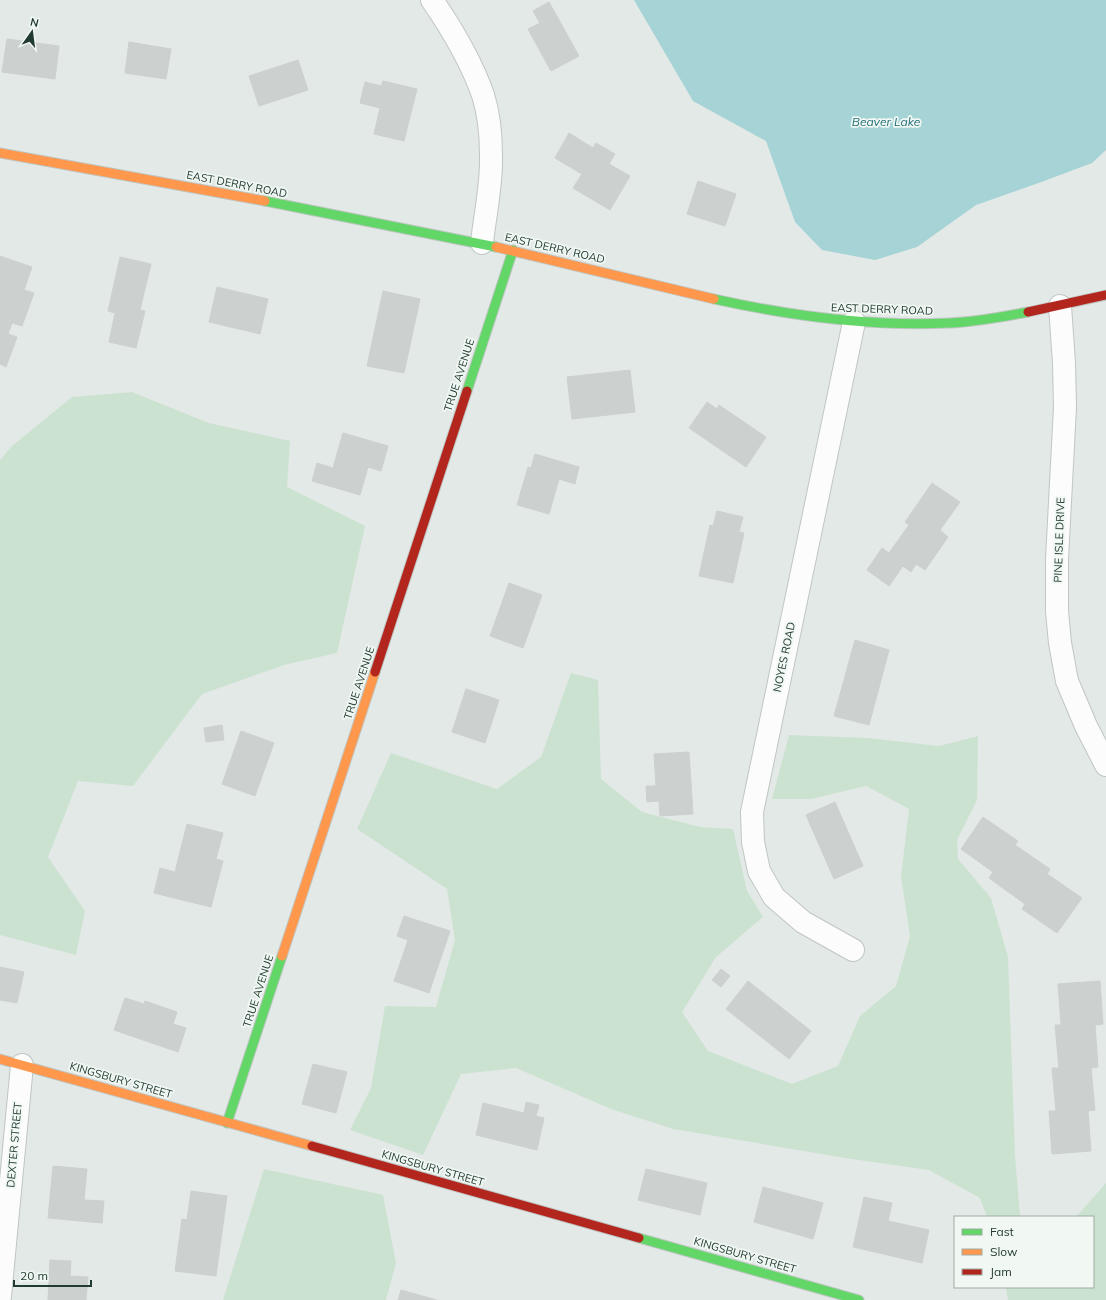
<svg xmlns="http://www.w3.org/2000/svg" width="1106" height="1300" font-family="Mulish,sans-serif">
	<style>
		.green { fill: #cce2d1 }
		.water { fill: #a5d3d6 }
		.building { fill: #ccd1cf; stroke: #ccd1cf }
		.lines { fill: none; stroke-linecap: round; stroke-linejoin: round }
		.street-casing { stroke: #c0c6c3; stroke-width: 24 }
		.fast-casing { stroke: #bfc6c3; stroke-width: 11 }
		.slow-casing { stroke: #bfc6c3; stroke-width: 11 }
		.jam-casing { stroke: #bfc6c3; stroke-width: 11 }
		.street { stroke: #fbfcfb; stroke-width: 22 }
		.fast { stroke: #63d668; stroke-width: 9 }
		.slow { stroke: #ff974d; stroke-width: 9 }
		.jam { stroke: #b3261e; stroke-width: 9 }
		.labels { text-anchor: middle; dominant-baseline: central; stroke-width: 3.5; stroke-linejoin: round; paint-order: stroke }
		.street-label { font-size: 11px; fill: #223b32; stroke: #f1f8f4 }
		.water-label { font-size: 12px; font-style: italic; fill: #1e6d75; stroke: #f1f8f4 }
	</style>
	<rect width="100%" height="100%" fill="#e3e9e6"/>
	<!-- green -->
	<path class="green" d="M132,392L209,423L290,441L287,487L365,526L337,653L284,665L202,694L133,786L78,781L48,857L85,911L76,955L0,935V460L12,446L72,397Z
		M571,673L598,680L601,779L642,812L700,827L733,829L747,891L763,917L716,957L682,1012L708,1051L792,1084L838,1066L860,1016L896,986L910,936L901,877L909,809L866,786L811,799H772L789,735L868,738L939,746L978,736L977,800L957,840L958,859L991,898L1008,957L1015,1155L1020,1217H987L980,1198L929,1170L845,1158L673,1129L611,1109L516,1068L461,1074L423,1155L350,1130L371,1088L385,1006L436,1007L455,940L447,889L357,829L391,753L497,789L541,757Z
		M264,1169L383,1195L396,1263L386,1300H223Z
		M1106,1183V1300H1008L1006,1287H1093V1217H1076Z"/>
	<!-- water -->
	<path class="water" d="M634,0H1106V150L1092,163L1044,181L976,205L917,247L875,260L822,250L795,222L766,141L693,101Z"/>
	<!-- building -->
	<path class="building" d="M549,2L579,56L551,71L528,29L540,23L533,11Z
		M7,39L59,46L55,79L2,72Z
		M129,42L171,49L166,79L125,73Z
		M298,60L308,90L259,106L249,76Z
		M383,81L417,89L404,141L374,134L380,108L360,103L365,82L381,86Z
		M569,133L593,148L596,143L615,154L609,164L630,176L610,210L573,188L582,174L555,158Z
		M698,181L736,194L725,226L687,214Z
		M0,256L32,267L24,290L34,293L22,326L12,323L8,334L17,337L6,367L0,364Z
		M120,257L151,264L140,310L145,311L136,348L109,342L115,313L108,311Z
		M217,287L268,299L260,334L209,322Z
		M383,291L420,299L404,373L367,366Z
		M630,370L635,412L572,419L567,377Z
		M707,402L717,409L719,405L766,437L746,467L689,428Z
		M343,433L388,446L381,471L368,467L360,495L312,481L317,463L333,468Z
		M535,454L579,467L575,484L559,479L549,514L517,505L528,467L531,468Z
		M932,483L960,502L940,530L948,537L925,570L916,564L911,572L903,566L889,586L867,570L882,548L889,553L909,525L905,522Z
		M717,511L743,517L739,532L744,533L733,583L699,576L710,525L713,526Z
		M509,583L542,595L523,648L490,636Z
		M855,640L889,650L869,725L834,716Z
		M466,689L499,700L485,743L452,732Z
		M222,725L224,740L206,742L204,728Z
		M241,731L274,743L255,796L222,784Z
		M689,752L693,814L660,816L659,801L647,802L646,786H656L654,754Z
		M835,802L863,866L834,879L806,815Z
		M983,817L1018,841L1015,845L1050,869L1047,874L1082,898L1057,933L1022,909L1025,904L989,878L993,872L961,849Z
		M187,824L223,833L216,859L223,861L211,907L154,893L160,868L175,872Z
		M404,916L450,931L429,993L394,981L408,940L397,936Z
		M0,967L24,972L17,1003L0,1000Z
		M721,969L730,976L721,987L712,980Z
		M748,981L811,1031L789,1059L726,1009Z
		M1100,981L1103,1024L1095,1025L1098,1067L1091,1068L1095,1110L1088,1111L1091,1151L1052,1154L1049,1111H1056L1052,1068H1059L1055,1025H1061L1058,984Z
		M125,998L144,1004L145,1001L177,1012L173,1024L186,1028L178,1052L114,1030Z
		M313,1064L347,1072L336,1113L302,1104Z
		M526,1102L539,1105L536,1116L544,1118L537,1150L476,1135L483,1103L524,1113Z
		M53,1166L87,1169L84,1200L104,1201L102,1223L48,1218Z
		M646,1169L707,1183L700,1215L638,1200Z
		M763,1187L823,1203L813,1239L754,1222Z
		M191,1191L227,1196L216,1276L175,1271L182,1219L187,1220Z
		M864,1197L892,1203L888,1221L929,1230L922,1263L853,1247Z
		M50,1260L71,1261L70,1276L88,1277L86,1300H48Z
		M401,1290L437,1300H398Z"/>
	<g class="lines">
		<defs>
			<path id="street" d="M432,0C452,29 471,61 483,95C489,114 491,135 491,155C492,184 485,214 482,243
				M1060,306L1064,363L1065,407L1057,559V611L1060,643L1067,681L1086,726L1106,765
				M853,950L803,922L774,897L759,871L753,842L752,812L854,322
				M0,1296L22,1065"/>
			<path id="fast" d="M265,201L496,247
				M714,299C791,316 870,327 950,323C976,322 1002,317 1028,312
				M467,391L513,250
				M227,1123L282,956
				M639,1238L859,1300"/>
			<path id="slow" d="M0,153L265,201
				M496,247L714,299
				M282,956L375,672
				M0,1059L312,1146"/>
			<path id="jam" d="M1028,312L1106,295
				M375,672L467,391
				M312,1146L639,1238"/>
		</defs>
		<!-- street casing -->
		<use href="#street" class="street-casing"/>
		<!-- fast casing -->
		<use href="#fast" class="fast-casing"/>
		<!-- slow casing -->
		<use href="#slow" class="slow-casing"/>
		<!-- jam casing -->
		<use href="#jam" class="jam-casing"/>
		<!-- street -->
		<use href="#street" class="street"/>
		<!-- fast -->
		<use href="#fast" class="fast"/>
		<!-- slow -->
		<use href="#slow" class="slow"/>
		<!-- jam -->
		<use href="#jam" class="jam"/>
	</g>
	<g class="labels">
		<!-- street labels -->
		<g class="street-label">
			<text transform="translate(237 184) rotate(11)">EAST DERRY ROAD</text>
			<text transform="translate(555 248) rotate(13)">EAST DERRY ROAD</text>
			<text transform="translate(882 309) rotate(2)">EAST DERRY ROAD</text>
			<text transform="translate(459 375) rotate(-72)">TRUE AVENUE</text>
			<text transform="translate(1059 540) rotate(-88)">PINE ISLE DRIVE</text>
			<text transform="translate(784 657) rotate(-78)">NOYES ROAD</text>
			<text transform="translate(359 683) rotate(-72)">TRUE AVENUE</text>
			<text transform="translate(258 991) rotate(-72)">TRUE AVENUE</text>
			<text transform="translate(121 1080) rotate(16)">KINGSBURY STREET</text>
			<text transform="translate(14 1145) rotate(-85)">DEXTER STREET</text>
			<text transform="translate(433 1168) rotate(16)">KINGSBURY STREET</text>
			<text transform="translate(745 1255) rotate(16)">KINGSBURY STREET</text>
		</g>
		<!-- water labels -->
		<g class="water-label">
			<text x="886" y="121">Beaver Lake</text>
		</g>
	</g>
	<!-- legend -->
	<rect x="954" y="1216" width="140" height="72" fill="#f1f8f4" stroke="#9eaca6"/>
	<rect x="962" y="1229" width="20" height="6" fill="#63d668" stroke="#9eaca6"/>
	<text x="990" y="1236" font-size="12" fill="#223b32">Fast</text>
	<rect x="962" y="1249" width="20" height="6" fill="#ff974d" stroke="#9eaca6"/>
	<text x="990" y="1256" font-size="12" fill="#223b32">Slow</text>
	<rect x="962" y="1269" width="20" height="6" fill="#b3261e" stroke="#9eaca6"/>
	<text x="990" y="1276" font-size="12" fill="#223b32">Jam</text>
	<!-- north arrow -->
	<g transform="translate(32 32) rotate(14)" stroke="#f1f8f4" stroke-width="3" paint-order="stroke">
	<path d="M0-3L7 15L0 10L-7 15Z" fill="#223b32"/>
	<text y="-6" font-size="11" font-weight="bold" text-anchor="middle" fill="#223b32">N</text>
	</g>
	<!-- scale -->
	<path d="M14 1280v6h77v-6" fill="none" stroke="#223b32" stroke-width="2"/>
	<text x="20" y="1280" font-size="12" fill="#223b32" stroke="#f1f8f4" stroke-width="3" paint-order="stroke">20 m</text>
</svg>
